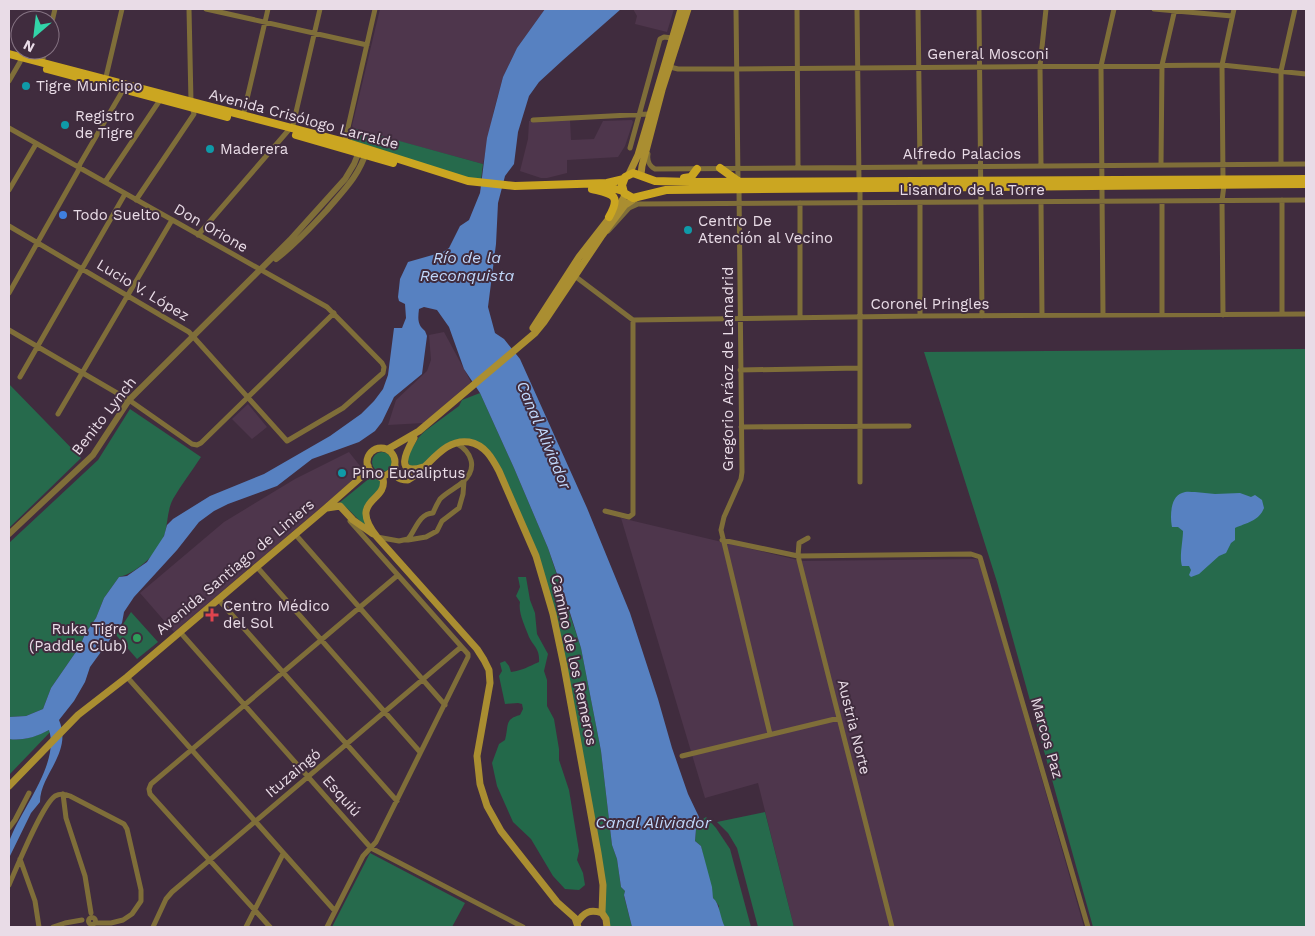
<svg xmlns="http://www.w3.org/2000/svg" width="1315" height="936" font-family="'Work Sans',sans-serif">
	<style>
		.built { fill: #4e364c }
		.green { fill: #266a4c }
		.forest { fill: #23694a }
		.water { fill: #5781c1 }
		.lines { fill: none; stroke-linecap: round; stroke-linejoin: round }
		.minor { stroke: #7f6e39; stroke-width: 5 }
		.tertiary { stroke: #7f6e39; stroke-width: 6 }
		.secondary { stroke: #aa8e31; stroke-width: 7 }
		.primary { stroke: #cba621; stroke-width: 8 }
		.culture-dot { fill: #0f9aa8; stroke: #402c3e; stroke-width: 2 }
		.shop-dot { fill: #3f7fe0; stroke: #402c3e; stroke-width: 2 }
		.health-dot { fill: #e0444e; stroke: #402c3e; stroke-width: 2 }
		.leisure-dot { fill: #2e9e5b; stroke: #402c3e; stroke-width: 2 }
		.labels { text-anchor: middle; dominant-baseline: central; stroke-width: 4; stroke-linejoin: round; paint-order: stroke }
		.street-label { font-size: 15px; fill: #e9dce7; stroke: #402c3e }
		.poi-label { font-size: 15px; fill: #e9dce7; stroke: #402c3e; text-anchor: start }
		.water-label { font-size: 16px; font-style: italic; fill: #c1d9fc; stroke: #402c3e }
	</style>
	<rect width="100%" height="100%" fill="#402c3e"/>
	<!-- built -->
	<path class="built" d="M380,9H545L517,48L503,77L494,110L483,164L354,129L352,126Z
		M633,9H674L667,32L635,24L637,16Z
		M570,120L571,140L594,139L603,121L632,120L633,122L625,146L618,157L567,160V173L547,178H541L520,171L528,139L529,121Z
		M444,332L471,382L424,423L388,425L396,400L427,371L431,360L429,335Z
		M248,404L267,427L252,439L232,419Z
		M349,452L364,471L174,632L140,593L224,522L295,479Z
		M621,518L802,561L977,559L980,562L1084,927H794L758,783L705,798Z"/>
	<!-- green -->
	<path class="green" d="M356,129L483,164L481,180L465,178L351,140V133Z
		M1306,349V927H1093L997,582L924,352Z
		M9,384L81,458L9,528Z
		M480,393L514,468L548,548L581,648L601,751L612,845L617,859L621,887L625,891L624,896L632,927H610L605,912V896L541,563L491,452L462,440L418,468L409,465L407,456L419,437L425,431L459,406L462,400Z
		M130,409L201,457C192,471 181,485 173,499C167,511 168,522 165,533C159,552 138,573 119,577L104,598L96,618L85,634L80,646L51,688L43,709L26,716L9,717V543L98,460Z
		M372 462a10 10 0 1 1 20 0a10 10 0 1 1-20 0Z
		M371,477L379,478L381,487L371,498L366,526C356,519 350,508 339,503Z
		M131,612L158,642L137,659L116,635Z
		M55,727L9,775V739C26,741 40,735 55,727Z
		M765,812L794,927H758L737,848L728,833L717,822Z
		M706,817L716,828L730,849L751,927H725C721,920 718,914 719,906L713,898L701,846L695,841L696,829L700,826V821Z
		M370,853L465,903L452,927H332Z"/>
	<!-- forest -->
	<path class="forest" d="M518,577H526L530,600L535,613L537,634L548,654L544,671L547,680V706L554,719L559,749V760L569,790L579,851L577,860L583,873L585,885L579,890L565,889L553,876L531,839L513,822L497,786L492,763L499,744L505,740C509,726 504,719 520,715L523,709L522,704L518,703L505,704L499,676L502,671L500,663L505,661L509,666L511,672C524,670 527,667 539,662C540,649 534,647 529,637C525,626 518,613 520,602L516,596L520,587Z"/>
	<!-- water -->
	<path class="water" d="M545,9H621L563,60L539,82L529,96L518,132L514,164L505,176L498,203L496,244L488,307L495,333L504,339L520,359L587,508L630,613L658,699L672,748L688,794L699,817L700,826L696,829L695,841L701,846L712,887L713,898C720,904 720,918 725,927H632L624,895L625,891L621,887L617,859L612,845L601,751L581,648L566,600L548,548L514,468L480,393L464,369L449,327L437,310L424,307L419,309C418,318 417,325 425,331L427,336L422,374L394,397L382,422L375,431L359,442L312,459L277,486L228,504L214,511L199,522L177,550L134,597L124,612L122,623L90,667L85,682L74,701L59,720C73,753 40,774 40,802L31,813L9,858C9,853 8,847 9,842C20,810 60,764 49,730C36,737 23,741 9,739V717L26,716L43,709L51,688L80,646L85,634L96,618L104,598L119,577L127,576L147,562L164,536L167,525L173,519L210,496L264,474L330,436L361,414L374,401L383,389L388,375L394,328H402L406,318L405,304L399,301L398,297L400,279L408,262L443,252L449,248L460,226L469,220L480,193L487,138L503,77L517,48Z
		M1195,492L1215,494L1240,493L1251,497L1255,495L1262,500L1264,508C1259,521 1246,523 1235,528V540L1231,543L1226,553L1219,556L1199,574L1191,577L1189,575L1191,570L1189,566H1182C1179,557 1183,541 1183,531L1178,527H1172C1170,517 1170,497 1182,493C1186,491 1191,492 1195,492Z"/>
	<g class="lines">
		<!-- minor -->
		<path class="minor" d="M206,9L367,45
			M736,9L738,181
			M797,9L798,168
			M857,9L859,182
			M918,9L920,166
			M979,9L982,316
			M1154,9L1232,16
			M50,30L55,9
			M42,63L45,50
			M670,67L678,69H736L1222,65L1306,74
			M9,81L20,62L21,57
			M105,81L122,9
			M243,116L268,9
			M533,120L649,114
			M9,128L327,307L382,363L384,367L383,373L343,408L287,441L189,332L9,226
			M344,145L375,9
			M630,148L660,39L664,37L672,38
			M648,154C647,160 649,166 655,169L1306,164
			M1281,164V71L1295,9
			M1161,165L1162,65L1175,9
			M1041,166L1040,66L1046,9
			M1223,179L1222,65L1234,9
			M105,182L160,100
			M860,188V482
			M739,189L742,472L741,479L724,517L721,530L770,734
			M9,190L36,144
			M136,200L194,114L191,102L189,9
			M1041,202L1042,315
			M1162,202V315
			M800,203V317
			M608,231L629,208L638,204L1306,200
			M198,235L293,125L320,9
			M572,274L633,320L920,316L1306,314
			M9,293L78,171L80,164L123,90
			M1282,314V200
			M1103,315L1101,66L1114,9
			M1223,315L1222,201L1224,185
			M920,316V203
			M9,330L129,400L192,444L197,445L201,443L334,313
			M740,370L860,368
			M20,377L125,194
			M58,414L172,220
			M741,427L909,426
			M605,511L629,517L633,514V320
			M295,534L445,705
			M377,537L399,541L408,539C416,530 418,514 433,513C435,508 437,504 440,499C447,492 456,488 463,482C478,468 472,452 456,443
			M808,538L799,543L798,556L892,927
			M408,540L426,537L437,531L442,521L459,508L463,494L464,481
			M722,540L798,556L971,554L980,557L1088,927
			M257,567L420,752
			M218,599L397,801
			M180,632L371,848L523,927
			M127,677L335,911
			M682,756L839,718
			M63,794L66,818L85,876L91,913
			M9,828L15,820L29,793
			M20,859L35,901L39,927
			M9,885C17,867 42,805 55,796C61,793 65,794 70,796L124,824L127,829L141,890V901L132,914L123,920L111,923H95
			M88.5 921a3.5 3.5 0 1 1 7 0a3.5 3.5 0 1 1-7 0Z
			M53,927L65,923L82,920
			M153,927L166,899L172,892L461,647
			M246,927L283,854
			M270,927L150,794L149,789L151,784L398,575
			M327,927L363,856L376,842L468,657V654L350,521"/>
		<!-- tertiary -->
		<path class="tertiary" d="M276,259C295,245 310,228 327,210C343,191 359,176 366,152
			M9,534L93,455L129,400L290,240L345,179L354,164L360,149"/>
		<!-- secondary -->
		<path class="secondary" d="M629,174L638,155L681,9
			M641,174L642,166L662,90L688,9
			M533,328L579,257L618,207L626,194
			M414,438C406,452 394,476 423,467
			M367 462a14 14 0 1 1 28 0a14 14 0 1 1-28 0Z
			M388,449L419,431L535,333L544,322L601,237L625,205L636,198
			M395,466C394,477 398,480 408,480C429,468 443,438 469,442C485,445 492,458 499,471L536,556L553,614L564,666L598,853L603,885L602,913L606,919L607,927
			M377,475L383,479C388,502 347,499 377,537L477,649L484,660L489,670L490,683L477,756L480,784L487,806L501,831L557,902L575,918L578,927
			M327,508L340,506L353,520L373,534
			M9,786L78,715L127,677L326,508L360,478L368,466
			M577,923C584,912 590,909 602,913"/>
		<!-- primary -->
		<path class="primary" d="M9,54L345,142L468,181L515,186L607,183L624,179
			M47,69L227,117
			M296,135L393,163
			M720,168L738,181
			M684,178L691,177L697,169
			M1306,179L690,182L655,181L633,173L625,177L622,185L624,193L633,198L666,190L1306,184
			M601,188H612L623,191
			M592,189C612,194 622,194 609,217"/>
	</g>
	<!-- markers -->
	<g class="culture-dot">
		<circle cx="26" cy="86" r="5"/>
		<circle cx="65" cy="125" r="5"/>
		<circle cx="210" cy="149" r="5"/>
		<circle cx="688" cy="230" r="5"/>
		<circle cx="342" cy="473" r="5"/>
	</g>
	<circle class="shop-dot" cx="63" cy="215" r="5"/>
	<path class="health-dot" d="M209.5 607.5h5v5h5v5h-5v5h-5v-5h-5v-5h5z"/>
	<circle class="leisure-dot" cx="137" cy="638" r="5"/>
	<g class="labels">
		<!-- street labels -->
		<g class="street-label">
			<text x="988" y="54">General Mosconi</text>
			<text transform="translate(304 119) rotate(15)">Avenida Crisólogo Larralde</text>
			<text x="962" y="154">Alfredo Palacios</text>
			<text x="972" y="190">Lisandro de la Torre</text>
			<text transform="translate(211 228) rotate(30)">Don Orione</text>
			<text transform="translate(143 290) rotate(31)">Lucio V. López</text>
			<text x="930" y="304">Coronel Pringles</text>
			<text transform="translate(728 369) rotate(-90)">Gregorio Aráoz de Lamadrid</text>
			<text transform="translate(104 416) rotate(-52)">Benito Lynch</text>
			<text transform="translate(235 567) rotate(-40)">Avenida Santiago de Liniers</text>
			<text transform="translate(574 660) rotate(78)">Camino de los Remeros</text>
			<text transform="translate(854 727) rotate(76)">Austria Norte</text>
			<text transform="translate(1047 738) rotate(74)">Marcos Paz</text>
			<text transform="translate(293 773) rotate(-40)">Ituzaingó</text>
			<text transform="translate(342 796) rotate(48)">Esquiú</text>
		</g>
		<!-- poi labels -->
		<g class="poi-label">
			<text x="36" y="86">Tigre Municipo</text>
			<text x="75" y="116">Registro<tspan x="75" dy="17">de Tigre</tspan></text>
			<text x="220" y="149">Maderera</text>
			<text x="73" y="215">Todo Suelto</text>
			<text x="698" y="221">Centro De<tspan x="698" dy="17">Atención al Vecino</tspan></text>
			<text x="352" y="473">Pino Eucaliptus</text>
			<text x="223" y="606">Centro Médico<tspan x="223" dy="17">del Sol</tspan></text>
			<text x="127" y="629" text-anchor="end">Ruka Tigre<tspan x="127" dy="17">(Paddle Club)</tspan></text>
		</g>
		<!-- water labels -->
		<g class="water-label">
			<text x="467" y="257">Río de la<tspan x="467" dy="18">Reconquista</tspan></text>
			<text transform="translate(544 435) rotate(67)">Canal Aliviador</text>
			<text x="653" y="822">Canal Aliviador</text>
		</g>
	</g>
	<!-- border -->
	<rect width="1315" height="936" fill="none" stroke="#e9dce7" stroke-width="20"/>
	<!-- north arrow -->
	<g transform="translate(35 35) rotate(208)"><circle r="24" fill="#402c3e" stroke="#847282"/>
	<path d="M0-4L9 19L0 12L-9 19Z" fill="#32d4a8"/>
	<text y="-8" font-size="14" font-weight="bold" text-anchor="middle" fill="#e9dce7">N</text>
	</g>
</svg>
